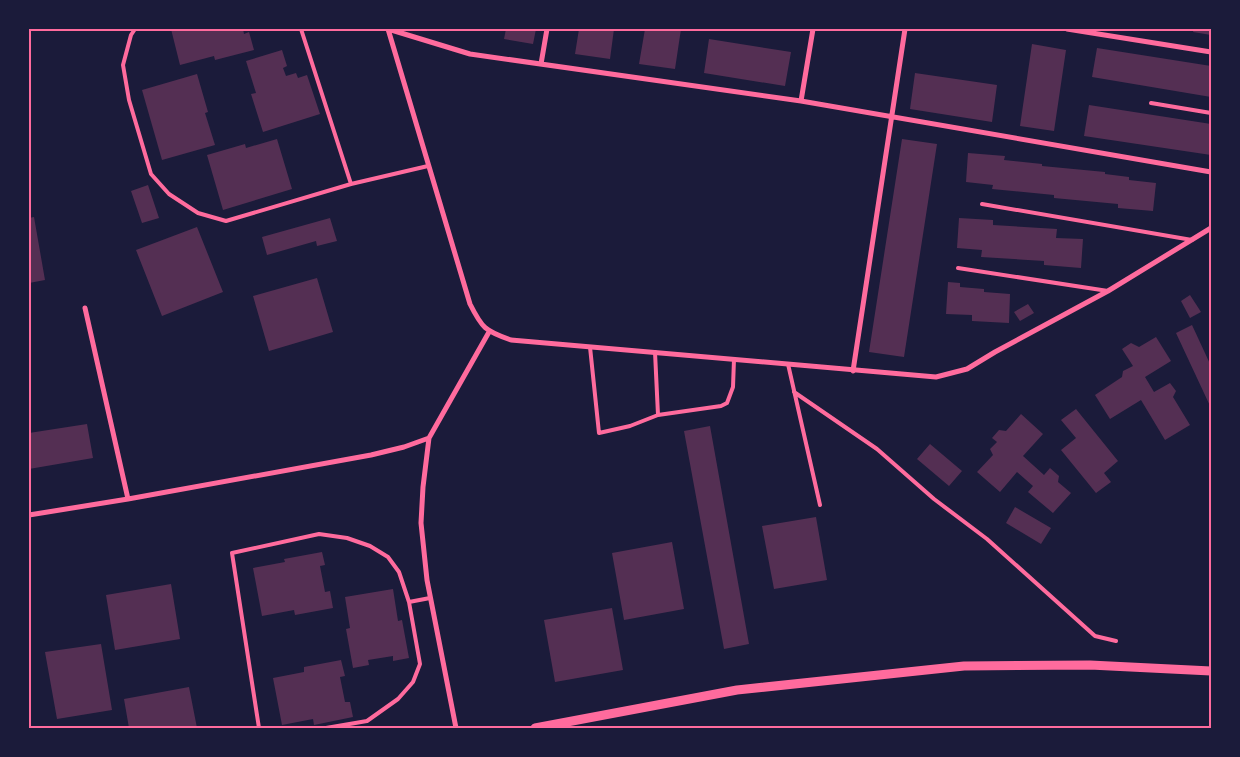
<svg xmlns="http://www.w3.org/2000/svg" width="1240" height="757" font-family="'Work Sans',sans-serif">
	<style>
		.building { fill: #542f53 }
		.lines { fill: none; stroke-linecap: round; stroke-linejoin: round }
		.service { stroke: #ff6b9d; stroke-width: 4 }
		.minor { stroke: #ff6b9d; stroke-width: 5 }
		.tertiary { stroke: #ff6b9d; stroke-width: 9 }
		.neatline { fill: none; stroke: #ff6b9d; stroke-width: 2 }
	</style>
	<rect width="100%" height="100%" fill="#1b1b3a"/>
	<!-- building -->
	<path class="building" d="M171,29H243L244,34L249,32L254,50L215,60L214,56L180,65Z
		M506,29H536L533,44L504,39Z
		M579,29H614L610,59L575,54Z
		M645,29H681L675,69L639,64Z
		M1194,29H1211V35L1193,32Z
		M709,39L791,52L785,86L704,73Z
		M1032,44L1066,50L1054,131L1020,126Z
		M1097,48L1211,66V97L1092,77Z
		M282,50L287,66L283,68L286,76L296,73L298,78L307,75L320,114L263,132L251,94L256,93L246,61Z
		M915,73L997,85L992,122L910,109Z
		M197,74L208,112L205,113L215,145L162,160L142,90Z
		M1089,105L1211,124V155L1084,136Z
		M277,139L292,189L223,210L207,155L245,144L246,148Z
		M902,139L937,144L904,357L869,352Z
		M968,153L1005,156L1004,160L1042,164V166L1105,172V174L1129,177V180L1156,183L1153,211L1118,208V204L1054,198V195L992,189L993,185L966,182Z
		M148,185L159,218L142,223L131,191Z
		M34,217L45,280L29,283V218Z
		M330,218L337,241L317,246L316,241L267,255L262,237Z
		M959,218L993,220V225L1057,229L1056,238L1083,239L1081,268L1044,265V261L981,257L982,250L957,248Z
		M197,227L223,292L162,316L136,250Z
		M317,278L333,332L269,351L253,296Z
		M948,282L960,283V287L984,289V292L1010,294L1009,323L972,321V315L946,314Z
		M1190,295L1201,312L1190,318L1181,301Z
		M1028,304L1034,313L1020,321L1014,312Z
		M1192,325L1211,366V408L1176,333Z
		M1156,337L1171,361L1145,377L1154,392L1170,383L1176,391L1173,397L1190,425L1165,440L1141,400L1110,419L1095,395L1122,377L1123,371L1133,366L1122,349L1131,343L1139,347Z
		M1076,409L1118,461L1104,473L1111,482L1096,493L1061,450L1076,438L1061,420Z
		M1021,414L1043,434L1023,456L1044,475L1050,468L1059,476L1058,482L1071,493L1053,513L1028,492L1033,486L1017,472L1000,492L977,472L993,455L990,449L997,442L992,438L999,430L1006,431Z
		M87,424L93,458L29,469V433Z
		M710,426L749,644L724,649L684,431Z
		M930,444L962,471L949,486L917,459Z
		M1015,507L1051,528L1041,544L1006,523Z
		M816,517L827,580L774,589L762,526Z
		M672,542L684,609L624,620L612,553Z
		M322,552L325,565L320,566L325,592L330,591L333,608L295,615L294,610L262,616L253,568L285,562L284,559Z
		M171,584L180,639L115,650L106,595Z
		M393,589L398,621L402,620L409,658L393,661V656L368,660L369,665L353,668L346,629L350,628L345,597Z
		M612,608L623,670L555,682L544,620Z
		M101,644L112,710L57,719L45,652Z
		M341,660L345,676L340,677L345,702H350L353,717L314,725L313,719L282,725L273,678L304,672V667Z
		M189,687L197,728H129L124,699Z"/>
	<g class="lines">
		<!-- service -->
		<path class="service" d="M135,29L131,35L123,65L129,100L151,174L169,194L198,213L226,221L351,184L428,166
			M301,29L351,184
			M1151,103L1211,113
			M982,204L1192,240
			M958,268L1108,291
			M590,347L599,433L630,426L658,415
			M655,352L658,415L721,406L727,403L733,387L734,359
			M788,364L820,505
			M794,392L877,449L934,499L987,539L1095,636L1116,641
			M409,602L430,598
			M259,728L232,553L319,534L347,538L370,546L388,557L399,572L409,602L420,664L413,682L398,699L367,721L326,728"/>
		<!-- minor -->
		<path class="minor" d="M388,29L470,304C482,328 485,331 511,340L936,377L967,369L995,352L1108,291L1211,228
			M388,29L470,54L801,101L1211,172
			M1067,29L1211,52
			M541,64L547,29
			M801,101L813,29
			M85,308L128,499
			M853,371L905,29
			M429,438L423,487L421,523L427,580L456,728
			M29,515L128,499L371,455L404,447L429,438L489,332"/>
		<!-- tertiary -->
		<path class="tertiary" d="M535,728L737,690L964,666L1090,665L1211,671"/>
	</g>
	<!-- border -->
	<rect width="1240" height="757" fill="none" stroke="#1b1b3a" stroke-width="60"/>
	<rect x="30" y="30" width="1180" height="697" class="neatline"/>
</svg>
